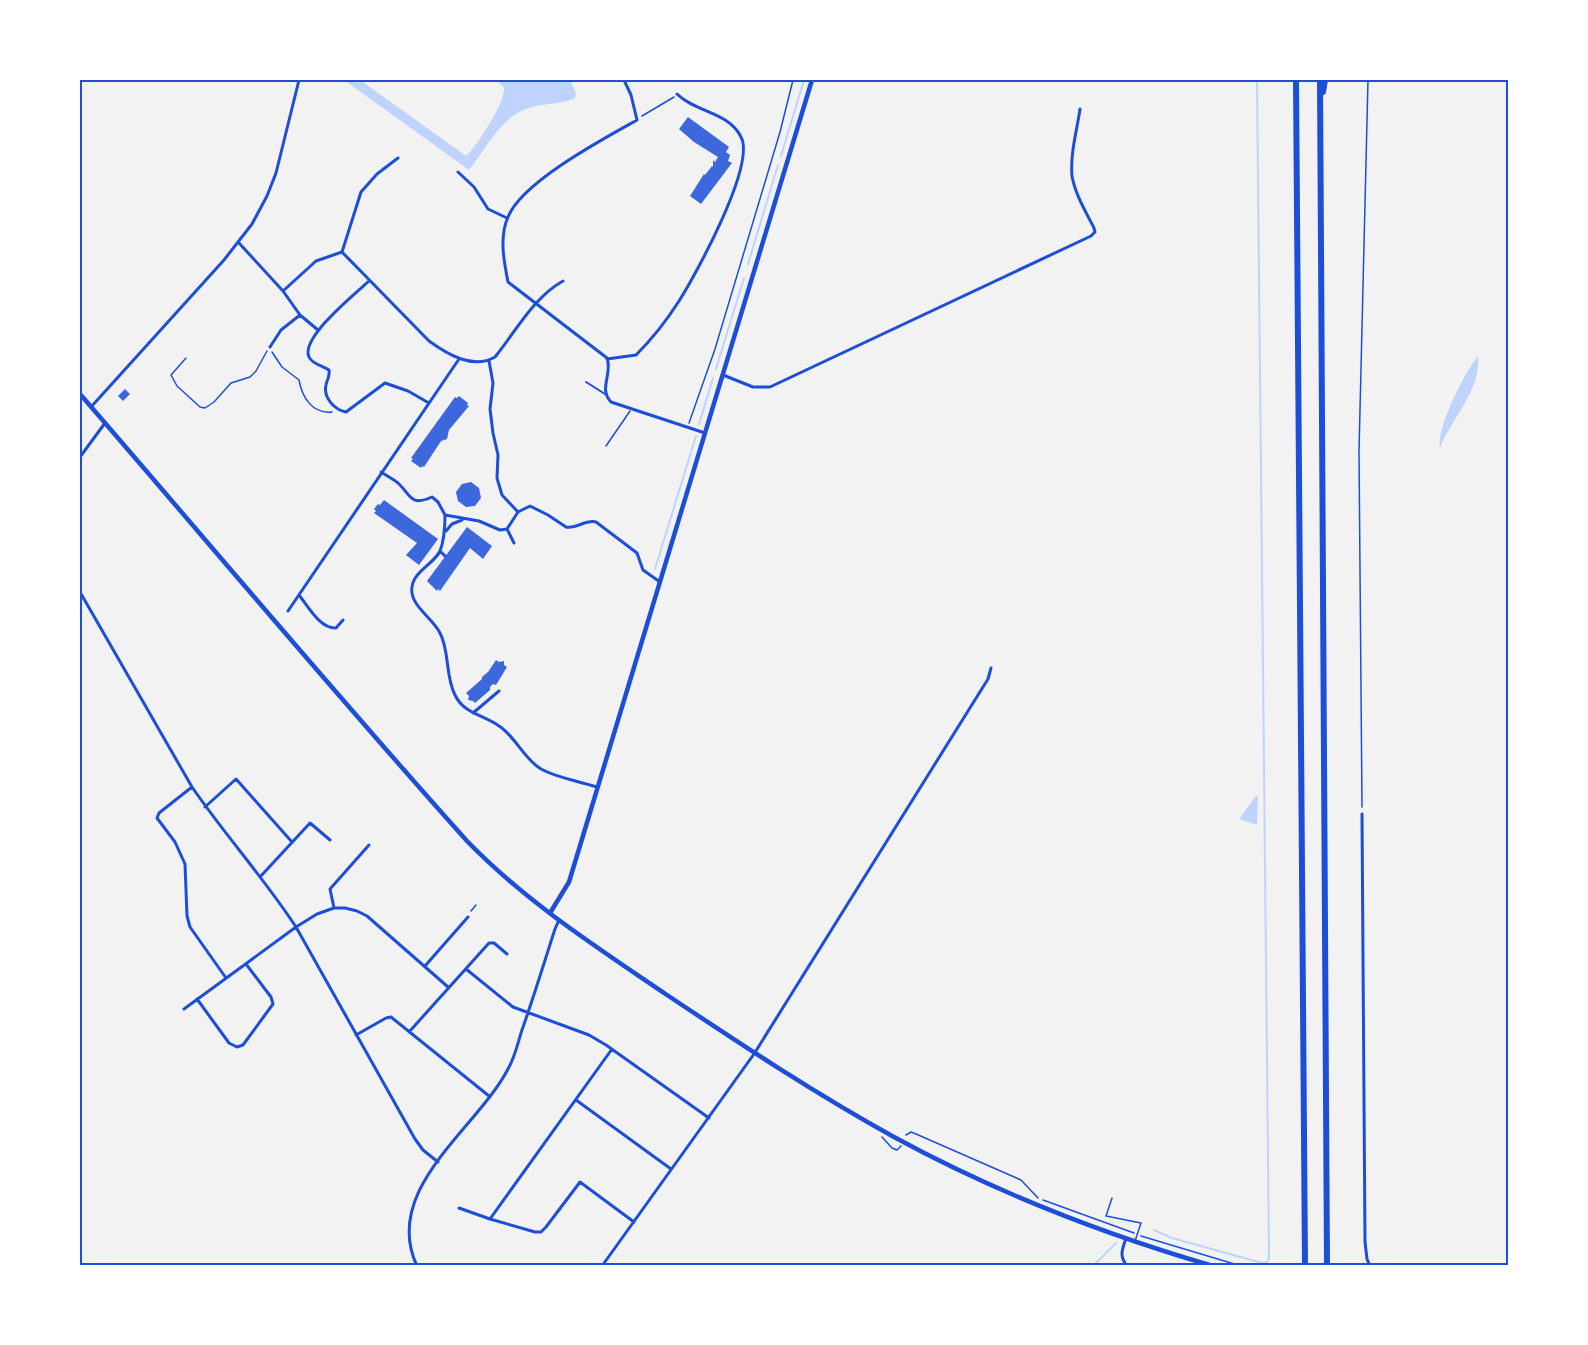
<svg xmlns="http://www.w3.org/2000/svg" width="1588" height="1345" font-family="Quicksand,sans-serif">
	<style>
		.water { fill: #bfd3fe }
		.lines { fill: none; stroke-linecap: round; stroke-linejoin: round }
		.stream { stroke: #bfd3fe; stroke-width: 2 }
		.building { fill: #3d67dc }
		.path { stroke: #1d4ed8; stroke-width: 1.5 }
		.service { stroke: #1d4ed8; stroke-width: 1.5 }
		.pedestrian { stroke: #1d4ed8; stroke-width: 2 }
		.minor { stroke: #1d4ed8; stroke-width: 3 }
		.secondary { stroke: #1d4ed8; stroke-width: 4.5 }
		.motorway { stroke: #1d4ed8; stroke-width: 6 }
		.neatline { fill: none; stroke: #1d4ed8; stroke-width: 2 }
	</style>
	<rect width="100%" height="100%" fill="#f2f2f2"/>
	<!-- water -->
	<path class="water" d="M344,80H360L466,156C477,146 505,103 504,88L497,80H570L576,93L575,98C560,105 544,103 529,108C500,117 487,148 469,170Z
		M1478,356C1481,391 1452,417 1440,448C1436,428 1465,372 1478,356Z
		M1258,795L1257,825L1239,819L1256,796Z"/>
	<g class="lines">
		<!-- stream -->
		<path class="stream" d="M781,156L804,80
			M748,264L778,165
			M716,369L744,278
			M699,424L713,378
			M655,569L696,436
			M1154,1230L1172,1238L1262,1263L1267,1262L1269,1258L1257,80
			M1093,1266L1116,1243"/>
	</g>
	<!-- building -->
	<path class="building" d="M688,117L729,147L726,152L730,155L728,161L732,163L701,204L690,196L704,174L705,175L712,166L713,167V160L715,162L718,157L694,142L679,129Z
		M125,389L130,394L123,401L118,396Z
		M459,396L468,403L467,405L469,406L449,430L447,439L441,441L424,467L422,466L421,468L411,461L413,459L411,458L455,397L457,398Z
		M471,482L479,488L481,498L475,506L466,507L458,501L456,492L462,484Z
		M384,500L438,539L419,565L406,555L417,543L374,513L376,511L374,509L378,504L380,505Z
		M467,527L492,546L483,559L470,548L440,591L438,589L437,591L427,581Z
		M496,660L499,662L504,661V665L507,667L496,685L493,684L490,687V690L475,703L473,701L468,700L469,696L466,693L482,679V677L488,672Z"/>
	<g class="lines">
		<!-- path -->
		<path class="path" d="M642,116L674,97
			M272,352L282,367L299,380C302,397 312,414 332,412
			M186,358L171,375L177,386L200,407L205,408L214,402L231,383L250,377L256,371L267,351
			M689,423L715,349L780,132L793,80
			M1362,807L1359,451L1368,80
			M471,911L476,905
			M906,1135L911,1132L916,1134L1021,1180L1038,1198
			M882,1137L892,1148L897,1150L901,1146
			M1043,1200L1134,1233
			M1141,1236L1241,1266"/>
		<!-- service -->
		<path class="service" d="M606,446L630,411
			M1112,1198L1106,1216L1141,1223L1135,1241"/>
		<!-- pedestrian -->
		<path class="pedestrian" d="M586,382L605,394"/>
		<!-- minor -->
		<path class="minor" d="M624,80L631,95L637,120C603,139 522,182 508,217C499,237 504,262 508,282L607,358C613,374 598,388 611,402L705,433
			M398,158L377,174L361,192L342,252L429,341C447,354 473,370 495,357C516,331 534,297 563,281
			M458,172L474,187L488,209L507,218
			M239,243L283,291L300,315L318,330
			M369,281C356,293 300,338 309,357C312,364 323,366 329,370C330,377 327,379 326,385C323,398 335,410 346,412L385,383L408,391L429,403
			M283,291L316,261L342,252
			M270,347L281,330L300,315
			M607,359L636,355C652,339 667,320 679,301C696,274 756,165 741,137C729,112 695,112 677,94
			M489,361L493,383L490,409L493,433L498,455L497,478L502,495L518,512
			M723,375L753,387H770L1091,236L1095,232L1094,228C1086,212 1075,194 1072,176C1070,154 1077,130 1080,109
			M91,407L224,260L252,224L267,196L276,173L299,80
			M80,457L105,423
			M381,472C387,476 393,479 398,483C411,495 410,507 432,497L438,502L445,515L479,521L500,530L507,529L518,512L530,506L548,515L566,527C577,529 586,519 596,522L637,553L643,570L660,582
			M445,515C445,526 444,541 440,551C434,564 414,571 412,587C409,605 433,618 440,633C450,652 445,676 455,695C464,714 484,715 499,726C515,736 525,760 541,769C557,778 579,781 597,787
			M507,529L514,543
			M446,531L452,524L462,520
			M440,551L445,556
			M80,592L192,787C225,835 264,878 296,927L415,1139L423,1150L438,1162
			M299,595C308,606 320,629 336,628L343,620
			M288,611L459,359
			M473,713L499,691
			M192,787L159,813L157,818L175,842L185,864L187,916L190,927L226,978
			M205,807L236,779L292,842
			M1362,814L1365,1242L1367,1259L1370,1266
			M260,877L310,823L330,840
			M334,908L330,889L369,845
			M425,966L468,917
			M466,969L513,1007L589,1035L606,1045L709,1118
			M197,999L229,1043L237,1047L243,1045L273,1004L271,997L246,964
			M184,1009L296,927L317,914L334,908H345L357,911L367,916L448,987
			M409,1032L489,943H494L507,954
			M356,1035L386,1018L391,1017L489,1096
			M576,1100L671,1169
			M459,1208L490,1219L535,1232H541L546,1227L580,1182L634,1222
			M490,1219L612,1049
			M1126,1238C1122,1250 1119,1256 1127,1266
			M417,1266C381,1189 477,1129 508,1069C515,1057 518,1042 522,1030C534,996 544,963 555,929L559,920
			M602,1266L754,1054L988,679L991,668"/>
		<!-- secondary -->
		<path class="secondary" d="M80,394C209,543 335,694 467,841C526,902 598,948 667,995C742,1045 816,1094 894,1137C995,1192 1103,1234 1213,1266
			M550,913L569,882L812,80"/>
		<!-- motorway -->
		<path class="motorway" d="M1296,80L1305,1266
			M1320,80L1327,1266
			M1323,92L1325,80"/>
	</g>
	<!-- border -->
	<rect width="1588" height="1345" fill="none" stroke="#ffffff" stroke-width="162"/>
	<rect x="81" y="81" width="1426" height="1183" class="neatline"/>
</svg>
